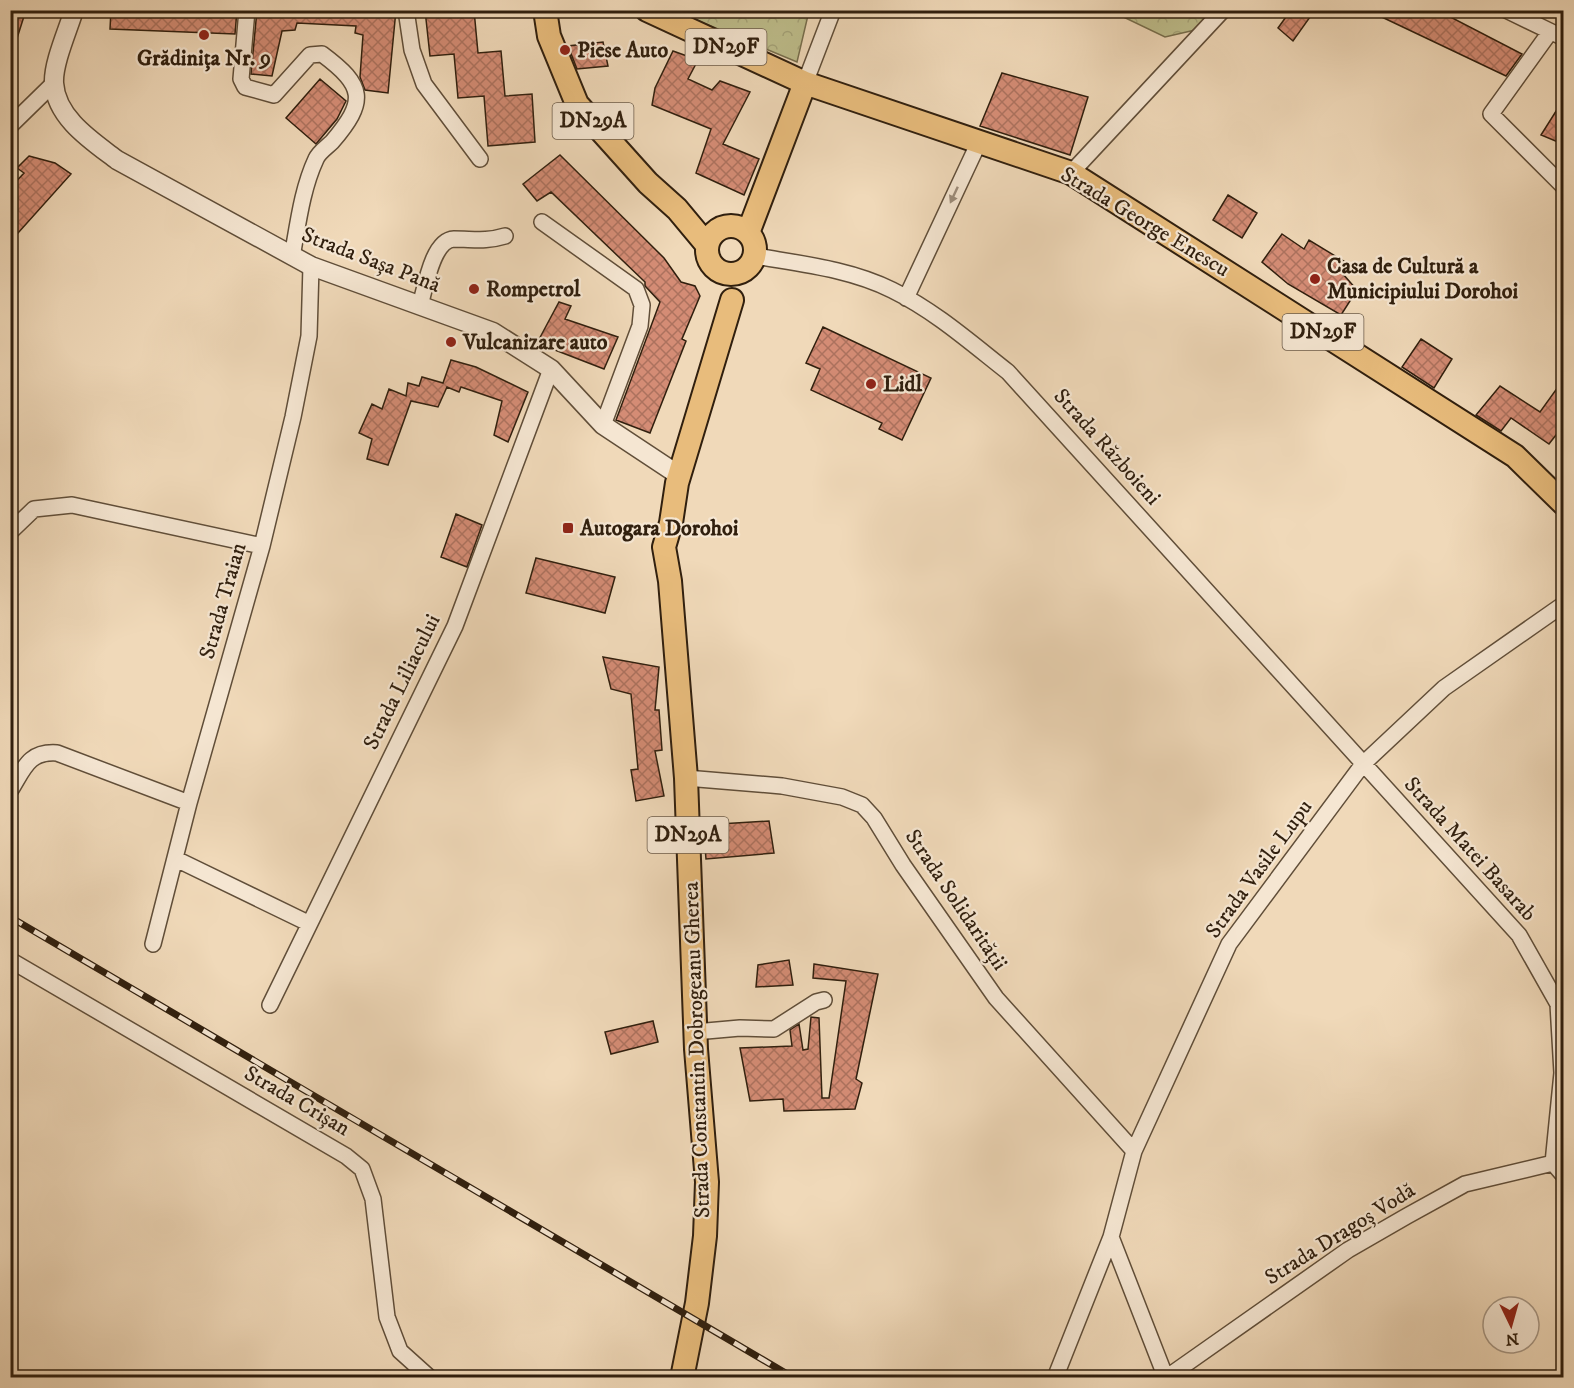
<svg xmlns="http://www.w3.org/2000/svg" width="1574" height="1388" font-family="'IM FELL DW Pica',serif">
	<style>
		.park { fill: url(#park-crowns); stroke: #776e4d; stroke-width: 1.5 }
		.building { fill: url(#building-cross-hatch); stroke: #301f0e; stroke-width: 1.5 }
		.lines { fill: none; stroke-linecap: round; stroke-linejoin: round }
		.minor-casing { stroke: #604e39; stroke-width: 18 }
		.tertiary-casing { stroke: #604e39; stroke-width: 21 }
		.primary-casing { stroke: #301f0e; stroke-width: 26 }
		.minor { stroke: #f5e6d2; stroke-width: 15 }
		.tertiary { stroke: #f5e6d2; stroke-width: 18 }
		.primary { stroke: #e8bc7c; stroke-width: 22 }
		.rail-casing { stroke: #301f0e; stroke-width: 7 }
		.rail { stroke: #f5e6d2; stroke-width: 4.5; stroke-dasharray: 14; stroke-linecap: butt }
		.oneway { fill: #9c8c7a }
		.poi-dot { fill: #8f2418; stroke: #f5e6d2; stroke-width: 2 }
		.labels { text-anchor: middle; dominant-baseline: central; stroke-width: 4.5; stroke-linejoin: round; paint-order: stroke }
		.shield { fill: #f5e6d2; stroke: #6b5b49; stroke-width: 1.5 }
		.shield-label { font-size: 21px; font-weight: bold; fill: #301f0e }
		.poi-label { font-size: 22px; font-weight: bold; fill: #301f0e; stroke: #f5e6d2; text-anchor: start }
		.street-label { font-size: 22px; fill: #301f0e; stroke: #f5e6d2 }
	</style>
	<defs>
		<pattern id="park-crowns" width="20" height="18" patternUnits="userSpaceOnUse" patternTransform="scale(1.5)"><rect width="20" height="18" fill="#bebe8c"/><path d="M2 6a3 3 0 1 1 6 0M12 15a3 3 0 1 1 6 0" fill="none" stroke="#a4a378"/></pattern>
		<pattern id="building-cross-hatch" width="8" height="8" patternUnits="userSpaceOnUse" patternTransform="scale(1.5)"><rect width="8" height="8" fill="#d48c75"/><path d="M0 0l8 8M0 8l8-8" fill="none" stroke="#ac725e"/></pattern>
	</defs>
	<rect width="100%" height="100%" fill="#f0d9b9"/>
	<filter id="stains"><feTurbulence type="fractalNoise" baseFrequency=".00333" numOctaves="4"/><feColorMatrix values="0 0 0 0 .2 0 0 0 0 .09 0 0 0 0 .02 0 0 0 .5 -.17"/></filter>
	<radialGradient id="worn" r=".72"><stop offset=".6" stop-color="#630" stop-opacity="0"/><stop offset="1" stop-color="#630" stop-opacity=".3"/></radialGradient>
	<!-- park -->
	<path class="park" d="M675,11H809L797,62Z
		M1111,11H1212L1195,30L1165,37Z"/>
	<!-- building -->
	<path class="building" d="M10,10H26L13,51H10Z
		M111,10H237L235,34L110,29Z
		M257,10H396L388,93L365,90L360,77L363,35L355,33L356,26L297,23L295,30L282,31L272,76L251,74Z
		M425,10H474L478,53L501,51L505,96L532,94L535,142L488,146L484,96L458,98L454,54L430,56Z
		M1291,10H1315L1293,41L1278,28Z
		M1367,10H1437L1522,54L1506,76Z
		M603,42L608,66L577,69L568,46Z
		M673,51L698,60L688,79L712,90L720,81L750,92L723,144L759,159L744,195L696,173L711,129L652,105L655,88Z
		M1002,73L1088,97L1070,155L980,126Z
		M320,79L346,101L337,119L316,144L286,118Z
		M1563,100V133L1558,142L1541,135Z
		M560,155L664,258L681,282L695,286L700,296L682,339L686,341L650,433L616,420L660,302L645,286V282L551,192L537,201L523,184Z
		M29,156L55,163L71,174L18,233L10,227V188L24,173L17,168Z
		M1228,195L1257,213L1242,238L1213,220Z
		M1282,234L1304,249L1309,240L1345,262L1343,274L1357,290L1341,315L1288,284L1262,262Z
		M559,302L571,306L565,319L618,337L604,369L537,343Z
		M823,327L931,378L902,440L879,429L882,423L811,390L820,369L806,363Z
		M1421,339L1452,359L1434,388L1402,367Z
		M451,360L476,367L528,392L508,442L494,435L502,401L461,387L459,392L447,387L438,407L411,401L388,465L367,459L372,439L359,433L372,404L382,409L389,389L406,396L408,383L419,386L422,377L443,383Z
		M1563,380V426L1549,444L1511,418L1501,431L1476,415L1500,386L1540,412Z
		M456,514L482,525L467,567L441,557Z
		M536,558L615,577L605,613L526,593Z
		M603,657L659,667L655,710H659L662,750L655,751L664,796L636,801L631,770L638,769L631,694L611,689Z
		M769,821L774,853L706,859L703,825Z
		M789,960L793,985L756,987L758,965Z
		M814,964L878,974L856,1079L862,1083L855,1109L784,1111L783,1099L750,1101L740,1048L792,1046L790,1030L799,1024L803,1050L808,1049L811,1017L819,1018L822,1098H829L846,981L813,978Z
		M653,1021L658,1042L611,1054L605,1032Z"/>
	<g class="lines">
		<defs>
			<path id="minor" d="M247,10L241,79L245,87L274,95L310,55L322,54C365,86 367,101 332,142C327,147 319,152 316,159C302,189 298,224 292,257
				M406,10L412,50L424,84L480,159
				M1506,10L1564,38
				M1550,32L1491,114L1564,187
				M805,83L833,10
				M10,126L54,83
				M1071,173L1223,10
				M542,222L636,289L642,305L640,326L603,425
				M755,256C801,264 850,269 892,290C935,311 971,343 1008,372L1519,935L1558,1004L1562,1073L1553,1163L1564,1176
				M906,298L979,142
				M420,306C425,289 432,240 454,239C474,239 485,242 505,236
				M10,532L34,509L72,505L262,546
				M686,778L782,786L842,797L862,805L874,818L903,865L996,998L1134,1151
				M10,791C24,769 28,751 57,753L189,803
				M176,859L308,923
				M153,944L189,803L262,546L293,417L309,336L311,266
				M10,960L346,1156L362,1169L373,1199L387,1317L400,1351L430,1378
				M270,1005L455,626L551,369
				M695,1032L740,1028L774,1029L816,1002L824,1000
				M1111,1237L1166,1378L1348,1250L1407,1216L1465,1184L1553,1163
				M1055,1378L1111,1237L1134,1151L1229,944L1363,764L1444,688L1564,604"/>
			<path id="tertiary" d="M74,10C68,30 53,63 54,83C56,118 92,141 117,160L311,266L493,332L551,369L603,425L680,476"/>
			<path id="primary" d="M545,10L549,36L577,104L648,183L677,209L707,245
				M647,10L805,83L1071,173L1515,456L1564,504
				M707 250a24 24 0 1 1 48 0a24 24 0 1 1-48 0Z
				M748,233L805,83
				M682,1378L697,1303L705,1236L707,1182L696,1049L686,778L670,581L664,547L671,523L677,483L732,300"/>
		</defs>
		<!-- minor casing -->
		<use href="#minor" class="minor-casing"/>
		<!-- tertiary casing -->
		<use href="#tertiary" class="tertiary-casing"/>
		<!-- primary casing -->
		<use href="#primary" class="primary-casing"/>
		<!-- minor -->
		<use href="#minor" class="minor"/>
		<!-- tertiary -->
		<use href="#tertiary" class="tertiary"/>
		<!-- primary -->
		<use href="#primary" class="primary"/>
		<defs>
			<path id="rail" d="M10,917L794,1378"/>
		</defs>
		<!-- rail casing -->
		<use href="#rail" class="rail-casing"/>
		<!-- rail -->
		<use href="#rail" class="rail"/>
	</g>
	<!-- one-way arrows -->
	<defs><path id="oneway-solid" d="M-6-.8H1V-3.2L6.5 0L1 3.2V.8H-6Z" transform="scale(1.5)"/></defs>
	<use class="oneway" href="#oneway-solid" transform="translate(954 195) rotate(115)"/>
	<!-- markers -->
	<g class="poi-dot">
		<circle cx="204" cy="35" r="6"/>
		<circle cx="565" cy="50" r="6"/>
		<circle cx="1315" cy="279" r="6"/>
		<circle cx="474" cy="289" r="6"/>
		<circle cx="451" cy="342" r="6"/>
		<circle cx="871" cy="384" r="6"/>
		<rect x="562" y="522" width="12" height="12" rx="3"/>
	</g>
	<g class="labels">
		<!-- shield labels -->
		<g class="shield">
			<rect x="685.5" y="29" width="81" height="36" rx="4.5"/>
			<rect x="552.5" y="103" width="81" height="36" rx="4.5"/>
			<rect x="1282.5" y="314" width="81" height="36" rx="4.5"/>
			<rect x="647.5" y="817" width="81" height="36" rx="4.5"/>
		</g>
		<g class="shield-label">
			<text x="726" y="47">DN29F</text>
			<text x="593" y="121">DN29A</text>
			<text x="1323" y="332">DN29F</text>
			<text x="688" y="835">DN29A</text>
		</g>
		<!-- poi labels -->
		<g class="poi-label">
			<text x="577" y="50">Piese Auto</text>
			<text x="204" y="58" text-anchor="middle">Grădinița Nr. 9</text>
			<text x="1327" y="266">Casa de Cultură a<tspan x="1327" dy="25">Municipiului Dorohoi</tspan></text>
			<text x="486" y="289">Rompetrol</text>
			<text x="463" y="342">Vulcanizare auto</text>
			<text x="883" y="384">Lidl</text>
			<text x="580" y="528">Autogara Dorohoi</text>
		</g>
		<!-- street labels -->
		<g class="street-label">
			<text transform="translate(1145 222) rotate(31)">Strada George Enescu</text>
			<text transform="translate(371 260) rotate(21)">Strada Sașa Pană</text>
			<text transform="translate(1107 447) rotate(48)">Strada Războieni</text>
			<text transform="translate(223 601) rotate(-74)">Strada Traian</text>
			<text transform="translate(402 682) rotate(-64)">Strada Liliacului</text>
			<text transform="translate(1470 849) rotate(48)">Strada Matei Basarab</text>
			<text transform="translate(1259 869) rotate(-54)">Strada Vasile Lupu</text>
			<text transform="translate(956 900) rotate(56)">Strada Solidarității</text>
			<text transform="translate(697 1050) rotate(-92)">Strada Constantin Dobrogeanu Gherea</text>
			<text transform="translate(297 1101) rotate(30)">Strada Crișan</text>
			<text transform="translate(1340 1234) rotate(-32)">Strada Dragoș Vodă</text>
		</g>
	</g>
	<!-- margin -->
	<rect width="1574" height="1388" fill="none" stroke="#f0d9b9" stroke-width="36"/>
	<rect x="12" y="12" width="1550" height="1364" fill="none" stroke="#301f0e" stroke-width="3"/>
	<rect x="18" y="18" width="1538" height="1352" fill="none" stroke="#301f0e" stroke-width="1.5"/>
	<!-- north arrow -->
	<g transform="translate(1511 1325) rotate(175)"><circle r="28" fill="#f5e6d2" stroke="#a69684" stroke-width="1.5"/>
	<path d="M0-4.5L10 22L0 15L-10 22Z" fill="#8f2418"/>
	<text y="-9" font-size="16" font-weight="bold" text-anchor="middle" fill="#301f0e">N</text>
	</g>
	<rect width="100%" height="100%" filter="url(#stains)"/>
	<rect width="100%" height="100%" fill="url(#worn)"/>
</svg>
